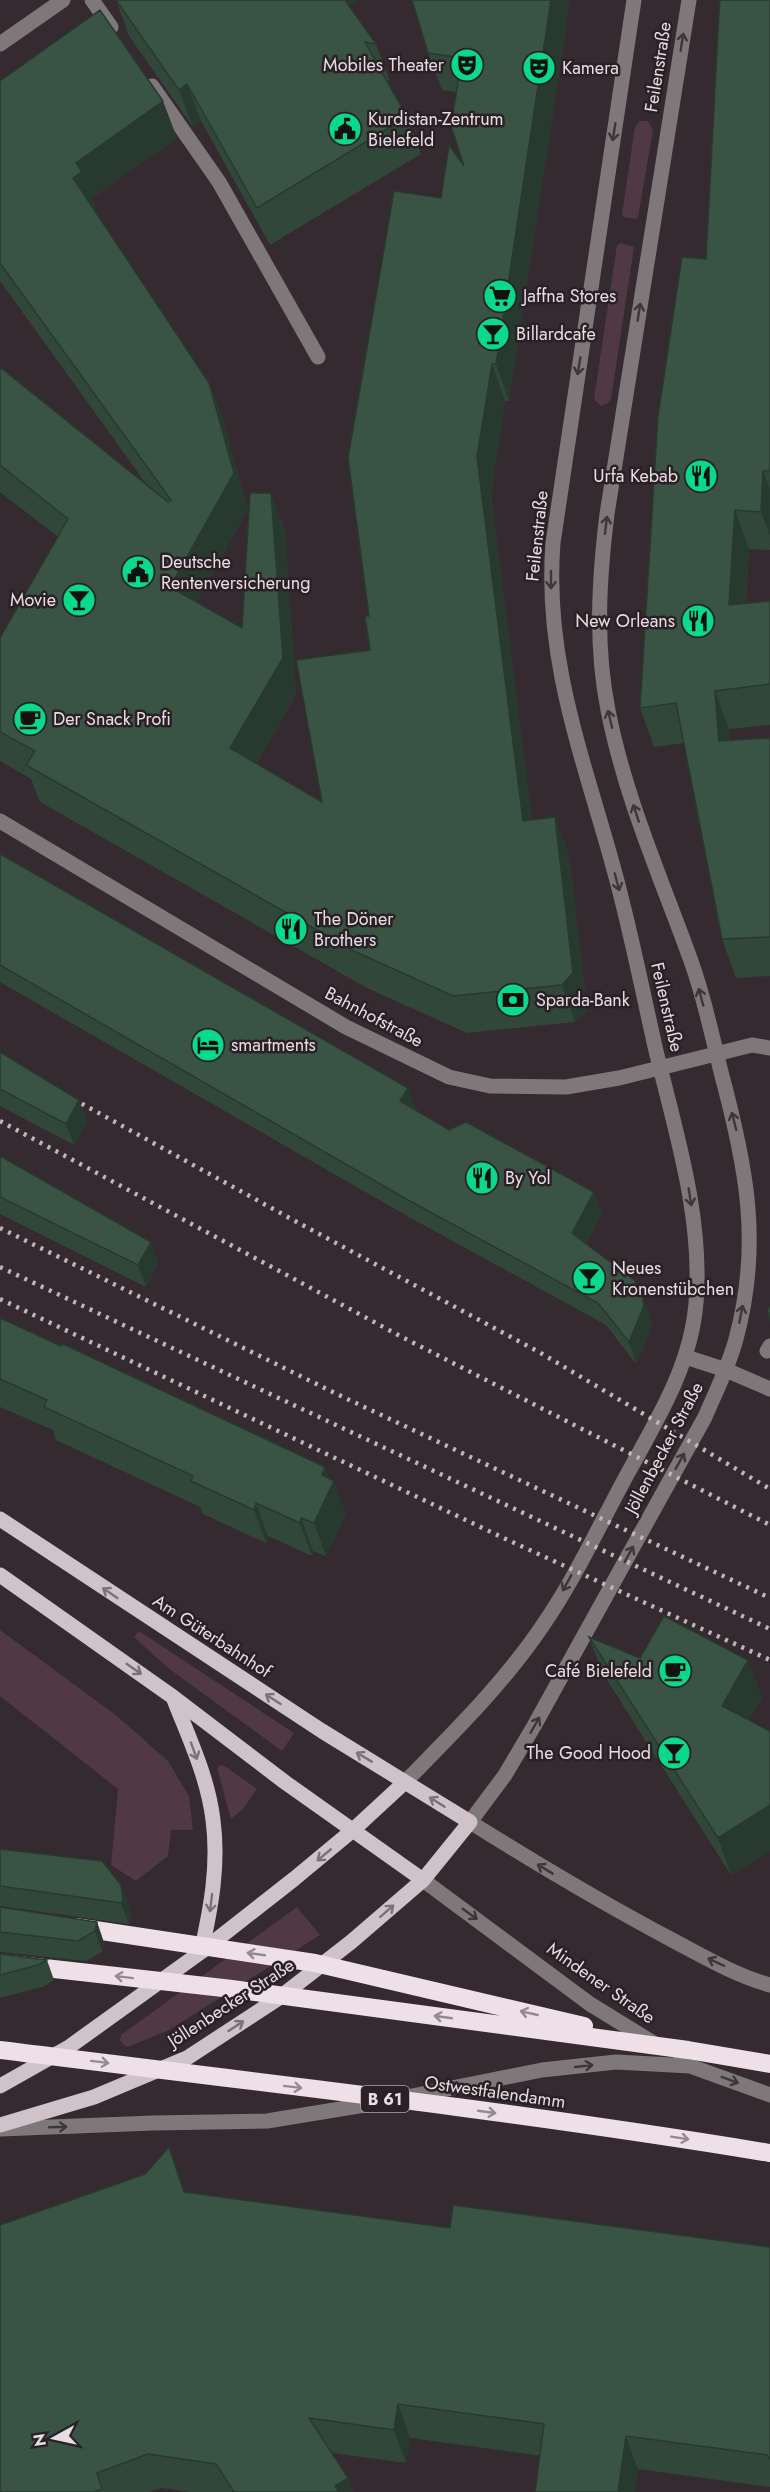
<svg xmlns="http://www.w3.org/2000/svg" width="770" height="2492" font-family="Jost,sans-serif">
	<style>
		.green { fill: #503845 }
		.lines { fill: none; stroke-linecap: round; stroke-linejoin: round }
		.minor { stroke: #7e787b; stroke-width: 15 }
		.major { stroke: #cfc2c8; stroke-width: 15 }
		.highway { stroke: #efe0e7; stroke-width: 18 }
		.rail { stroke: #bfb7bb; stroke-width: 4.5; stroke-dasharray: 3 6; stroke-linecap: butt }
		.wall { fill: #31473a }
		.shaded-wall { fill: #283a30 }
		.building { fill: #395344; stroke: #283a30; stroke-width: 1.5 }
		.oneway { stroke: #3f363b }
		.oneway2 { stroke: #7c7177 }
		.oneway3 { stroke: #968a90 }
		.labels { text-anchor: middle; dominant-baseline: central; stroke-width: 5; stroke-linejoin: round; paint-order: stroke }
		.shield { fill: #2a2026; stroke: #aea5aa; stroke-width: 1.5 }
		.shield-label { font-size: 16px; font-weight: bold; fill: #e6dee2 }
		.poi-label { font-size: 18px; fill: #e6dee2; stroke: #2a2026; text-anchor: start }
		.street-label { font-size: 18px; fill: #e6dee2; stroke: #2a2026 }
	</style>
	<rect width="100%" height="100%" fill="#352a2f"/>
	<!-- green -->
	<path class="green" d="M640,121H648L653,130L638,217L636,219L624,217L622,214L635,127Z
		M620,243L634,247L611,399L608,403L601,406L594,399L617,245Z
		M0,1630L117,1716L168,1761L189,1796L193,1830H171L168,1856L136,1881L111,1865L118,1789L0,1696Z
		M139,1631L294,1733L282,1751L168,1668L134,1637Z
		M223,1765L257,1789L243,1809L231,1819L218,1771V1766Z
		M297,1907L320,1935L169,2030L128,2047L124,2045L120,2040L121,2035Z"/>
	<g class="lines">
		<!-- minor -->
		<path class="minor" d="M92,0L111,27
			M689,0L607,514C599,579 595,645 608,710C624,793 658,871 687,950C702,989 711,1031 721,1072C746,1165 762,1243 736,1339C729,1366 716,1391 705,1417L534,1726L505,1775L470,1822C537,1864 604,1904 674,1941C704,1957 737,1976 770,1985
			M0,44L63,0
			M152,86L219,182L318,357
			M0,821L346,1027L449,1077L490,1086L566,1087L619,1078L752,1045L770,1048
			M767,1351L770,1346
			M686,1357L726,1370L770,1389
			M405,1782C454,1732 504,1683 543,1625C576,1577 601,1522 629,1471C658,1418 691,1365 696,1303C703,1218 676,1133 656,1051C642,989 630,927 613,866C583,757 544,659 553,543L634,0
			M423,1880L590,2004L655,2044
			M681,2060L690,2066L770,2095
			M0,2129L153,2123L267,2121L377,2103L542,2070L616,2062L690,2066"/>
		<!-- major -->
		<path class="major" d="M0,1519L322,1731L470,1822L423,1880L351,1942L279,1998L187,2058L94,2097L0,2125
			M0,1575L173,1697L286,1783L423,1880
			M173,1697C188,1736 208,1777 213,1820C219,1865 211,1908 201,1952
			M0,2086L69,2047L201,1952L294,1879L353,1830L405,1782"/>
		<!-- highway -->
		<path class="highway" d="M75,1927L315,1963L584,2026
			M0,1963L232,1989L688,2050L770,2064
			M0,2050C257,2082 515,2111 770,2153"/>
		<!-- rail -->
		<path class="rail" d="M66,1095L295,1221L539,1352L770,1489
			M0,1121L402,1337L770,1525
			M0,1228L343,1397L770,1598
			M0,1267L770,1629
			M0,1299L510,1541L770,1660"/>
	</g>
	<!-- wall -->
	<path class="wall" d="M116,0H357L349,5L376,44L390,81L387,80L407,117L421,154L270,245L201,121L193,127L129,36Z
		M412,0H570L509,401H505L491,494L532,820L569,854L587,1010L575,1022L467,1033L367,988L40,802L31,779L0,761V638L58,537L0,492V367L147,485L0,281V81L177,138L92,198L96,209L94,210L209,383L223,420L248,510L196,602L242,628L285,530L296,695L257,763L322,802L370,650L369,616L441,198L464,166L456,92L442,90L428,53Z
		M770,0V550L749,549L746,603L770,601V725L729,729L730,741L770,738V976L736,978L722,939L684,743L654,747L640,708L706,259Z
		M0,854L408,1088L416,1110L449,1130L602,1214L586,1244L650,1316L652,1327L636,1364L606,1325L416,1221L0,982Z
		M0,1052L79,1100L87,1121L74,1145L0,1106Z
		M0,1156L158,1263L146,1287L0,1214Z
		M0,1318L330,1479L346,1514L326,1556L313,1551L312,1556L268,1536L266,1543L203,1514L200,1507L56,1440L53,1430L0,1407Z
		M589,1637L640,1658L762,1697L749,1720L770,1731V1851L731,1875L603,1674Z
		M0,1849L129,1905L131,1922L129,1924L0,1906Z
		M0,1907L97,1922L104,1943L102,1952L86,1961L0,1952Z
		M0,1954L47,1960L54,1980L45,1986L0,1998Z
		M185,2192L450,2228L770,2247V2487L410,2438L406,2463L332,2453L348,2478L353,2492H190L161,2488L149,2492H0Z"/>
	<!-- shaded-wall -->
	<path class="shaded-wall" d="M336,0H357L340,11Z
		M551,0H570L509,401L496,364Z
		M187,84L201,121L193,127L179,90Z
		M163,101L177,138L92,198L96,209L87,215L73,178L76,163Z
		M492,364L505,401L491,494L537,858L523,821L477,457Z
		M209,383L223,420L248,510L183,624L170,587Z
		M763,471L770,489V536L761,512Z
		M271,493L285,530L296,695L244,785L230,748Z
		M735,510L749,549L743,644L729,605Z
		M715,691L729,729L733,780L719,741Z
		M555,817L569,854L587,1010L575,1022L562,985Z
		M408,1088L416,1109L408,1123L400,1101Z
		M79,1100L87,1121L74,1145L66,1124Z
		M594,1192L602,1214L580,1255L572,1233Z
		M151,1242L158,1263L146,1287L138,1265Z
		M642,1294L650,1316L652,1327L636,1364L629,1342Z
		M325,1467L332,1485L334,1481L346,1514L326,1556L314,1523L322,1475Z
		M256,1503L268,1536L266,1543L254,1510Z
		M301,1518L313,1551L312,1556L300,1523Z
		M748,1660L762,1697L736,1743L722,1706Z
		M770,1805V1851L731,1875L718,1838Z
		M121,1885L129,1905L131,1922L129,1924L121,1903Z
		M97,1922L104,1943L102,1952L95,1931Z
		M398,2404L410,2438L406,2463L394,2430Z
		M626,2436L638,2470L635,2492H618Z
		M348,2478L353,2492H337L335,2486Z"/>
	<!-- building -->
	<path class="building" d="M116,0H345L376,44L365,42L407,117L257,208L187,84L179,90Z
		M412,0H551L496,364H492L477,457L523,821L555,817L573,973L562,985L453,996L354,951L56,782L26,765L35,751L0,732V638L68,519L0,465V367L168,502L171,500L0,263V81L100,10L163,101L76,163L82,172L73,178L209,383L234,473L170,587L242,628L250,493H271L283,658L230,748L322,802L296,660L370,650L365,616H369L348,458L394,191L441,198L449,145L464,166L451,126L462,58L428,53Z
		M720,0H770V471H763L761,512L735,510L729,605L770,601V684L715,691L719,741L770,738V937L722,939L676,703L640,708L658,416L682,257L706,259L719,13Z
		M0,854L408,1088L400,1101L449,1130L466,1122L594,1192L572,1233L634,1280L642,1294L644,1306L629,1342L598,1303L408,1200L0,965Z
		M0,1052L79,1100L66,1124L0,1089Z
		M0,1156L151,1242L138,1265L0,1197Z
		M770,1305V1321L767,1310Z
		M0,1318L61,1346L63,1344L325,1467L322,1475L334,1481L314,1523L301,1518L300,1523L256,1503L254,1510L191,1481L193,1476L44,1407L47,1400L0,1379Z
		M664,1616L748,1660L722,1706L770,1731V1805L718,1838L589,1637L640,1658Z
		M0,1849L102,1861L121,1885L123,1901L121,1903L0,1886Z
		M0,1907L97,1922L95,1931L78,1941L0,1932Z
		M0,1954L47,1960L38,1965L0,1975Z
		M169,2147L184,2192L450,2228L453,2205L770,2247V2459L767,2455L626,2436L618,2492H535L544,2424L398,2404L394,2430L309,2418L348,2478L335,2486L339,2492H234L216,2464L148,2454L97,2473L102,2489L94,2492H0V2225L145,2174Z"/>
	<!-- one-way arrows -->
	<defs><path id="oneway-shaft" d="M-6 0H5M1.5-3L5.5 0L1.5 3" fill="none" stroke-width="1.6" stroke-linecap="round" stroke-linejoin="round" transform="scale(1.5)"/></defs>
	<g class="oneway">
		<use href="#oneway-shaft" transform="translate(682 42) rotate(-81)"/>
		<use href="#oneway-shaft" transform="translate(614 132) rotate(99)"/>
		<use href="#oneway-shaft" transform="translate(639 312) rotate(-81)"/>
		<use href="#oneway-shaft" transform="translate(579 366) rotate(99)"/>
		<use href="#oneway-shaft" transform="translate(606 525) rotate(-83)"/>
		<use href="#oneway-shaft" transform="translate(551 580) rotate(90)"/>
		<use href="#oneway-shaft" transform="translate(610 719) rotate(-104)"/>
		<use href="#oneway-shaft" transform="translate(636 813) rotate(-108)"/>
		<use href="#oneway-shaft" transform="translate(617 882) rotate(75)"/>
		<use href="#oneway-shaft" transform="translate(701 997) rotate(-105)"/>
		<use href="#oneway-shaft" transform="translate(734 1121) rotate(-104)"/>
		<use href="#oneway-shaft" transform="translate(690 1197) rotate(81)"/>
		<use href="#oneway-shaft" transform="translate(741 1314) rotate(-79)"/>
		<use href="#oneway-shaft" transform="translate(680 1461) rotate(-61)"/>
		<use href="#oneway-shaft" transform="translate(629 1554) rotate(-61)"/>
		<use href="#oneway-shaft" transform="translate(567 1583) rotate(119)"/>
		<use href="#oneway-shaft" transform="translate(535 1725) rotate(-60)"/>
		<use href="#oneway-shaft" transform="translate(545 1869) rotate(-149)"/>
		<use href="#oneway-shaft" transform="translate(470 1914) rotate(36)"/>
		<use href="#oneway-shaft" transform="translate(716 1962) rotate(-155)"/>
		<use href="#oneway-shaft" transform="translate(584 2066) rotate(-6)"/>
		<use href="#oneway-shaft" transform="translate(730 2080) rotate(20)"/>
		<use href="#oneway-shaft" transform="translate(58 2127) rotate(-2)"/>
	</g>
	<g class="oneway2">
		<use href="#oneway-shaft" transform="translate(110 1593) rotate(-146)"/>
		<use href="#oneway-shaft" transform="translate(134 1669) rotate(35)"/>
		<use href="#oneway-shaft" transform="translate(273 1699) rotate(-147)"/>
		<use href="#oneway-shaft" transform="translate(194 1751) rotate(70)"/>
		<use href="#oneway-shaft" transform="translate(364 1757) rotate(-149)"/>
		<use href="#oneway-shaft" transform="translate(437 1802) rotate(-148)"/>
		<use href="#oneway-shaft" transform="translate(324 1855) rotate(140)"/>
		<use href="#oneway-shaft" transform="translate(211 1903) rotate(97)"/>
		<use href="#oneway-shaft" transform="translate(387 1911) rotate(-41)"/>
		<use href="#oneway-shaft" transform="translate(236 2026) rotate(-33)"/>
	</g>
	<g class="oneway3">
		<use href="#oneway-shaft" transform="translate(256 1954) rotate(-172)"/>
		<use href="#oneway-shaft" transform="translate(124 1977) rotate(-173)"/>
		<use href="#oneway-shaft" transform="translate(529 2013) rotate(-167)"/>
		<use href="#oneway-shaft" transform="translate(443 2017) rotate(-172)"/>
		<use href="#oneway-shaft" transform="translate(100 2062) rotate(7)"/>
		<use href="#oneway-shaft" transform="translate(293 2087) rotate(7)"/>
		<use href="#oneway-shaft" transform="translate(487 2112) rotate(8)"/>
		<use href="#oneway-shaft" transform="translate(680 2138) rotate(9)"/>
	</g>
	<!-- icons -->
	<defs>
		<symbol id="theatre-disc" viewBox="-11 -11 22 22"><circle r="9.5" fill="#09d98b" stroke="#2a2026"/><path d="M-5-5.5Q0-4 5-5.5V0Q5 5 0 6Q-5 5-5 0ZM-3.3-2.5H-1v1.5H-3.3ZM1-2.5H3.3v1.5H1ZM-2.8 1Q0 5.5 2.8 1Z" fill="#111"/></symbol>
		<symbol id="civic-disc" viewBox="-11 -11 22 22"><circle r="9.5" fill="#09d98b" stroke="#2a2026"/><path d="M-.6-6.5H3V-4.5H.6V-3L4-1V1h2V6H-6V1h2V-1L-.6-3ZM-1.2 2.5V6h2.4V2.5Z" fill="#111"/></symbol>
		<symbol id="supermarket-disc" viewBox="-11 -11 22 22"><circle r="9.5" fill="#09d98b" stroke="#2a2026"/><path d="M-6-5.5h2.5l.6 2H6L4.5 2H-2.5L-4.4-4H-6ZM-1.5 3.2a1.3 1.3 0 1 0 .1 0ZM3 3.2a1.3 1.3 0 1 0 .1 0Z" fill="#111"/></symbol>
		<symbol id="bar-disc" viewBox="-11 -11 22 22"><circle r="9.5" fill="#09d98b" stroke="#2a2026"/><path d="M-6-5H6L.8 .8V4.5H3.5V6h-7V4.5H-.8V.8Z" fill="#111"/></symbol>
		<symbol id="restaurant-disc" viewBox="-11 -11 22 22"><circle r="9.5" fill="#09d98b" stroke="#2a2026"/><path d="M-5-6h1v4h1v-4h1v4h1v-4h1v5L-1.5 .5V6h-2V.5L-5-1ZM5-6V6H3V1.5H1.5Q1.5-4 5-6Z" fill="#111"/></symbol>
		<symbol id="cafe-disc" viewBox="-11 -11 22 22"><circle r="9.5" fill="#09d98b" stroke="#2a2026"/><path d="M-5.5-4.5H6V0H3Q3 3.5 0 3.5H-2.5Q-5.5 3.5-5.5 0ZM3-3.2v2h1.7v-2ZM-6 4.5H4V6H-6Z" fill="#111"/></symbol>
		<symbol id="bank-disc" viewBox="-11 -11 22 22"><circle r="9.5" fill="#09d98b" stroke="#2a2026"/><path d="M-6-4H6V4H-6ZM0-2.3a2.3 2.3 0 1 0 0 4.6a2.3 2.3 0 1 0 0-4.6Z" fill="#111"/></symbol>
		<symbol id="hotel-disc" viewBox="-11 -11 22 22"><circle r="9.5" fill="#09d98b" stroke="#2a2026"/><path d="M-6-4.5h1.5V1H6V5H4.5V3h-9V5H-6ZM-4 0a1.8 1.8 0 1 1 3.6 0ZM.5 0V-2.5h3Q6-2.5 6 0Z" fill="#111"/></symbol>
	</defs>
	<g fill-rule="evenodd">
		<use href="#theatre-disc" x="448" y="46" width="38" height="38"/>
		<use href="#theatre-disc" x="520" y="49" width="38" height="38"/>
		<use href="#civic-disc" x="326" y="110" width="38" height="38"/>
		<use href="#supermarket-disc" x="481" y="277" width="38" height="38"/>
		<use href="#bar-disc" x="474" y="315" width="38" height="38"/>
		<use href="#restaurant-disc" x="682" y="457" width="38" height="38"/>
		<use href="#civic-disc" x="119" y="553" width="38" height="38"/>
		<use href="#bar-disc" x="60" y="581" width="38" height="38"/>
		<use href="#restaurant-disc" x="679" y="602" width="38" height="38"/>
		<use href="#cafe-disc" x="11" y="700" width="38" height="38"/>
		<use href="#restaurant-disc" x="272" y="910" width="38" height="38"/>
		<use href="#bank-disc" x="494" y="981" width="38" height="38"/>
		<use href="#hotel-disc" x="189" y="1026" width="38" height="38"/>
		<use href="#restaurant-disc" x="463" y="1159" width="38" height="38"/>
		<use href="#bar-disc" x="570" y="1259" width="38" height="38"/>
		<use href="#cafe-disc" x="656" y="1652" width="38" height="38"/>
		<use href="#bar-disc" x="655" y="1734" width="38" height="38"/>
	</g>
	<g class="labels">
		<!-- shield labels -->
		<rect class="shield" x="361" y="2086" width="48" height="26" rx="4.5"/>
		<g class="shield-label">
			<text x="385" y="2099">B 61</text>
		</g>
		<!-- poi labels -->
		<g class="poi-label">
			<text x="444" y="65" text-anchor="end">Mobiles Theater</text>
			<text x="562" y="68">Kamera</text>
			<text x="368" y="119">Kurdistan-Zentrum<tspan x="368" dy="21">Bielefeld</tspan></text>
			<text x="523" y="296">Jaffna Stores</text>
			<text x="516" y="334">Billardcafe</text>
			<text x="678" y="476" text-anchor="end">Urfa Kebab</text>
			<text x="161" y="562">Deutsche<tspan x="161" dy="21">Rentenversicherung</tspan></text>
			<text x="56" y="600" text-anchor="end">Movie</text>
			<text x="675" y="621" text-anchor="end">New Orleans</text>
			<text x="53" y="719">Der Snack Profi</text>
			<text x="314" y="919">The Döner<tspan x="314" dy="21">Brothers</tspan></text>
			<text x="536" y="1000">Sparda-Bank</text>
			<text x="231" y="1045">smartments</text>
			<text x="505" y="1178">By Yol</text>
			<text x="612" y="1268">Neues<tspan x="612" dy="21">Kronenstübchen</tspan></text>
			<text x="652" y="1671" text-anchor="end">Café Bielefeld</text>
			<text x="651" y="1753" text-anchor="end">The Good Hood</text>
		</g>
		<!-- street labels -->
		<g class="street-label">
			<text transform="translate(658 67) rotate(-81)">Feilenstraße</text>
			<text transform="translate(537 536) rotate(-84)">Feilenstraße</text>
			<text transform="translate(667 1007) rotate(77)">Feilenstraße</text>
			<text transform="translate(374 1017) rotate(28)">Bahnhofstraße</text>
			<text transform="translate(664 1448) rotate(-62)">Jöllenbecker Straße</text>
			<text transform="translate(212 1636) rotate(33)">Am Güterbahnhof</text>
			<text transform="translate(601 1983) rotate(35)">Mindener Straße</text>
			<text transform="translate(231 2003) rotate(-33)">Jöllenbecker Straße</text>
			<text transform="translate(495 2092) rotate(8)">Ostwestfalendamm</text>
		</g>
	</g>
	<!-- north arrow -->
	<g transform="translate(54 2438) rotate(262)" stroke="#2a2026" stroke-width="4.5" paint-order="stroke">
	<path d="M0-4.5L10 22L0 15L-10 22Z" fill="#e6dee2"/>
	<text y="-9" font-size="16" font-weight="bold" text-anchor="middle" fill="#e6dee2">N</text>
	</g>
</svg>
